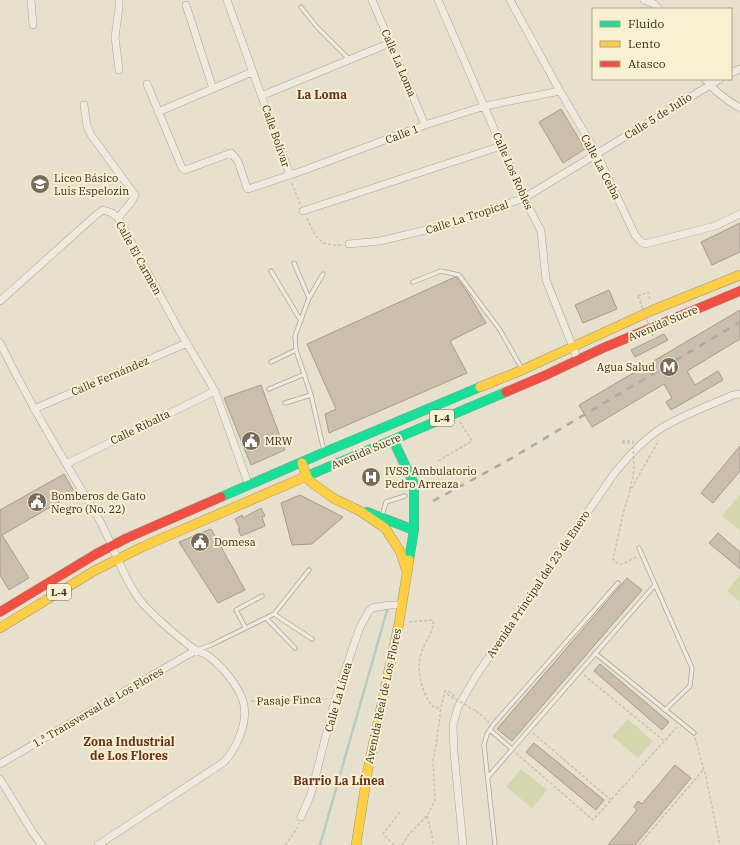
<svg xmlns="http://www.w3.org/2000/svg" width="740" height="845" font-family="'IBM Plex Serif',serif">
	<style>
		.green { fill: #d4d7ae }
		.lines { fill: none; stroke-linecap: round; stroke-linejoin: round }
		.stream { stroke: #b8ccc2; stroke-width: 2.5 }
		.building { fill: #cabead; stroke: #a79c8b }
		.lane-casing { stroke: #aba596; stroke-width: 5 }
		.street-casing { stroke: #aba596; stroke-width: 8 }
		.fast-casing { stroke: #9b9486; stroke-width: 10 }
		.slow-casing { stroke: #9b9486; stroke-width: 10 }
		.jam-casing { stroke: #9b9486; stroke-width: 10 }
		.path { stroke: #c7c1b6; stroke-width: 1.5; stroke-dasharray: 3 2; stroke-linecap: butt }
		.lane { stroke: #eeeadf; stroke-width: 3.5 }
		.street { stroke: #eeeadf; stroke-width: 7 }
		.fast { stroke: #16e098; stroke-width: 9 }
		.slow { stroke: #ffcf43; stroke-width: 9 }
		.jam { stroke: #f24e42; stroke-width: 9 }
		.rail { stroke: #ada99f; stroke-width: 2.5; stroke-dasharray: 7 7; stroke-linecap: butt }
		.path-bridge { stroke: #c7c1b6; stroke-width: 1.5; stroke-dasharray: 3 2; stroke-linecap: butt }
		.labels { text-anchor: middle; dominant-baseline: central; stroke-width: 4; stroke-linejoin: round; paint-order: stroke }
		.shield { fill: #f8f0d3; stroke: #746854; stroke-width: 1 }
		.shield-label { font-size: 10px; font-weight: bold; fill: #3b2e1d }
		.street-label { font-size: 11px; fill: #3b2e1d; stroke: #f8f0d3 }
		.poi-label { font-size: 11px; fill: #3b2e1d; stroke: #f8f0d3; text-anchor: start }
		.neighbourhood-label { font-size: 12px; font-weight: bold; fill: #6b3019; stroke: #f8f0d3 }
	</style>
	<rect width="100%" height="100%" fill="#e6e0cc"/>
	<!-- green -->
	<path class="green" d="M740,494V530L722,516Z
		M740,575V602L727,591Z
		M628,719L653,741L638,758L612,736Z
		M521,769L547,790L532,808L506,787Z"/>
	<g class="lines">
		<!-- stream -->
		<path class="stream" d="M320,845L388,607"/>
	</g>
	<!-- building -->
	<path class="building" d="M561,109L585,149L563,163L539,122Z
		M740,223V252L712,265L701,242Z
		M455,277L457,278L468,293L486,323L450,341L467,373L329,433L325,414L336,409L307,344Z
		M609,290L617,309L583,323L575,305Z
		M740,310V339L687,371L695,385L718,371L723,380L671,410L666,402L672,398L664,384L592,427L579,405Z
		M664,334L668,340L635,357L631,350Z
		M261,385L285,450L251,465L224,398Z
		M740,446V471L713,503L701,493Z
		M64,474L75,493L2,535L29,578L9,590L0,575V510Z
		M300,495L343,517L312,544L292,545L281,503Z
		M261,508L265,516L262,517L265,526L241,536L238,529H240L235,519L242,515L243,518Z
		M211,529L245,590L218,603L179,542Z
		M718,533L740,552V569L709,543Z
		M627,578L642,590L512,741L497,729Z
		M600,664L669,722L662,730L594,671Z
		M534,743L604,800L596,810L526,752Z
		M675,765L691,778L635,845H608L637,810L634,807L638,801L642,804Z"/>
	<g class="lines">
		<defs>
			<path id="lane" d="M301,7L316,26L350,60
				M294,263L309,298L295,336L296,350L311,395L324,451
				M271,271L301,321
				M413,282L441,271L459,275L500,330L522,369
				M309,298L323,274
				M271,362L296,350
				M269,389L305,374
				M285,403L311,395
				M382,516L386,502L405,496
				M639,548L692,668L690,686L665,710
				M274,614L312,639
				M266,618L295,648
				M245,627L236,610L262,596
				M197,650L211,645L274,614L309,570
				M595,653L694,733
				M490,730L512,749
				M488,777L655,585
				M495,845L484,745L487,734L493,725L618,583"/>
			<path id="street" d="M31,0L33,25
				M227,0L290,175
				M372,0L425,125
				M438,0L524,198L541,231L546,280L578,360
				M510,0L560,91L597,154L635,235L641,242L645,244L715,226L740,214
				M644,0L654,4L659,9
				M186,5L213,89
				M119,70L115,37L119,8V0
				M731,73L740,69
				M705,79C714,91 728,101 740,108
				M147,84L182,168L185,170L231,153L238,161L247,188L248,189L302,171L425,125L485,106L560,91
				M261,96L390,43
				M84,105L87,126L91,135L135,195L132,201L118,218
				M158,112L252,72
				M303,211L501,146
				M349,244L380,241L455,223L524,198L720,79
				M0,301L96,215L103,210L112,213L118,218L179,330L215,391L249,486
				M0,343C20,383 41,422 64,460C76,482 91,503 102,525C115,550 126,585 144,605C158,620 178,637 194,649C198,652 202,652 205,654C220,663 238,685 243,701C249,721 237,748 224,762L98,845
				M34,409L187,343
				M66,464L215,391
				M0,764L196,650
				M0,779L33,833L42,845
				M301,817L311,794L335,700L360,627L369,611L372,608L390,605H401
				M463,845L454,752L453,725L458,707L476,676L613,475C626,459 640,443 657,431C679,416 708,406 733,395L740,394"/>
			<path id="fast" d="M393,440L414,484V530L409,560
				M307,476L506,392
				M221,497L325,452L480,387
				M367,512L414,530"/>
			<path id="slow" d="M480,387L522,370L653,310L740,275
				M302,463L307,478L311,482L333,498L360,511L385,528L400,551L406,569
				M0,628L94,571L142,547L307,476
				M356,845L368,769L399,623L409,560"/>
			<path id="jam" d="M506,392L546,375L603,348L740,291
				M0,612L96,554L127,538L221,497"/>
		</defs>
		<!-- lane casing -->
		<use href="#lane" class="lane-casing"/>
		<!-- street casing -->
		<use href="#street" class="street-casing"/>
		<!-- fast casing -->
		<use href="#fast" class="fast-casing"/>
		<!-- slow casing -->
		<use href="#slow" class="slow-casing"/>
		<!-- jam casing -->
		<use href="#jam" class="jam-casing"/>
		<!-- path -->
		<path class="path" d="M292,183L300,204
			M307,218C315,236 319,247 341,245
			M638,296L648,292L650,300
			M630,443H622V441H633
			M438,461L472,441L460,422
			M630,489L634,471
			M636,557L623,564H618L613,559L624,510L630,491L659,440
			M409,622L433,620C434,631 428,637 424,646C417,661 418,677 424,691C427,698 429,705 436,708L441,707
			M584,675L664,741
			M251,701H303L315,698L327,699
			M476,711L489,722
			M533,733L611,800
			M695,738L705,773L720,845
			M516,753L593,820L677,727
			M427,816L432,834L433,845
			M285,845L297,829L299,823
			M394,845L383,834L400,812
			M402,845L409,834L427,816L435,801L433,760L436,746L441,707L445,691H448L455,696
			M639,845L704,769"/>
		<!-- lane -->
		<use href="#lane" class="lane"/>
		<!-- street -->
		<use href="#street" class="street"/>
		<!-- fast -->
		<use href="#fast" class="fast"/>
		<!-- slow -->
		<use href="#slow" class="slow"/>
		<!-- jam -->
		<use href="#jam" class="jam"/>
		<!-- rail -->
		<path class="rail" d="M433,501L505,462L740,322"/>
		<!-- path-bridge -->
		<path class="path-bridge" d="M638,296L654,339
			M633,441L634,471
			M447,694L476,711"/>
	</g>
	<!-- icons -->
	<defs>
		<symbol id="school-disc" viewBox="-11 -11 22 22"><circle r="9.5" fill="#776c5a" stroke="#f8f0d3"/><path d="M0-5L7-2L0 1L-7-2ZM-4 1L0 2.5L4 1V4Q0 6-4 4Z" fill="#fff"/></symbol>
		<symbol id="metro-disc" viewBox="-11 -11 22 22"><circle r="9.5" fill="#776c5a" stroke="#f8f0d3"/><path d="M-5.5 5V-5H-3L0 0L3-5H5.5V5H3V-.5L0 4L-3-.5V5Z" fill="#fff"/></symbol>
		<symbol id="civic-disc" viewBox="-11 -11 22 22"><circle r="9.5" fill="#776c5a" stroke="#f8f0d3"/><path d="M-.6-6.5H3V-4.5H.6V-3L4-1V1h2V6H-6V1h2V-1L-.6-3ZM-1.2 2.5V6h2.4V2.5Z" fill="#fff"/></symbol>
		<symbol id="hospital-disc" viewBox="-11 -11 22 22"><circle r="9.5" fill="#776c5a" stroke="#f8f0d3"/><path d="M-5-5h3v3.5h4V-5h3V5h-3V1.5h-4V5h-3Z" fill="#fff"/></symbol>
	</defs>
	<g fill-rule="evenodd">
		<use href="#school-disc" x="29" y="173" width="22" height="22"/>
		<use href="#metro-disc" x="658" y="356" width="22" height="22"/>
		<use href="#civic-disc" x="240" y="430" width="22" height="22"/>
		<use href="#hospital-disc" x="360" y="466" width="22" height="22"/>
		<use href="#civic-disc" x="26" y="491" width="22" height="22"/>
		<use href="#civic-disc" x="189" y="531" width="22" height="22"/>
	</g>
	<g class="labels">
		<!-- shield labels -->
		<g class="shield">
			<rect x="430" y="410" width="24" height="16" rx="3"/>
			<rect x="47" y="584" width="24" height="16" rx="3"/>
		</g>
		<g class="shield-label">
			<text x="442" y="418">L-4</text>
			<text x="59" y="592">L-4</text>
		</g>
		<!-- street labels -->
		<g class="street-label">
			<text transform="translate(399 63) rotate(67)">Calle La Loma</text>
			<text transform="translate(658 116) rotate(-32)">Calle 5 de Julio</text>
			<text transform="translate(402 134) rotate(-21)">Calle 1</text>
			<text transform="translate(276 136) rotate(71)">Calle Bolívar</text>
			<text transform="translate(601 167) rotate(62)">Calle La Ceiba</text>
			<text transform="translate(513 171) rotate(66)">Calle Los Robles</text>
			<text transform="translate(467 217) rotate(-18)">Calle La Tropical</text>
			<text transform="translate(139 258) rotate(61)">Calle El Carmen</text>
			<text transform="translate(663 323) rotate(-23)">Avenida Sucre</text>
			<text transform="translate(110 376) rotate(-23)">Calle Fernández</text>
			<text transform="translate(140 427) rotate(-26)">Calle Ribalta</text>
			<text transform="translate(366 451) rotate(-23)">Avenida Sucre</text>
			<text transform="translate(538 584) rotate(-56)">Avenida Principal del 23 de Enero</text>
			<text transform="translate(383 696) rotate(-78)">Avenida Real de Los Flores</text>
			<text transform="translate(338 697) rotate(-74)">Calle La Línea</text>
			<text transform="translate(289 700) rotate(-2)">Pasaje Finca</text>
			<text transform="translate(98 707) rotate(-30)">1.ª Transversal de Los Flores</text>
		</g>
		<!-- poi labels -->
		<g class="poi-label">
			<text x="54" y="178">Liceo Básico<tspan x="54" dy="13">Luis Espelozin</tspan></text>
			<text x="655" y="367" text-anchor="end">Agua Salud</text>
			<text x="265" y="441">MRW</text>
			<text x="385" y="471">IVSS Ambulatorio<tspan x="385" dy="13">Pedro Arreaza</tspan></text>
			<text x="51" y="496">Bomberos de Gato<tspan x="51" dy="13">Negro (No. 22)</tspan></text>
			<text x="214" y="542">Domesa</text>
		</g>
		<!-- neighbourhood labels -->
		<g class="neighbourhood-label">
			<text x="322" y="94">La Loma</text>
			<text x="129" y="741">Zona Industrial<tspan x="129" dy="14">de Los Flores</tspan></text>
			<text x="339" y="780">Barrio La Línea</text>
		</g>
	</g>
	<!-- legend -->
	<rect x="592" y="8" width="140" height="72" fill="#f8f0d3" stroke="#aca28a"/>
	<rect x="600" y="21" width="20" height="6" fill="#16e098" stroke="#aca28a"/>
	<text x="628" y="28" font-size="12" fill="#3b2e1d">Fluido</text>
	<rect x="600" y="41" width="20" height="6" fill="#ffcf43" stroke="#aca28a"/>
	<text x="628" y="48" font-size="12" fill="#3b2e1d">Lento</text>
	<rect x="600" y="61" width="20" height="6" fill="#f24e42" stroke="#aca28a"/>
	<text x="628" y="68" font-size="12" fill="#3b2e1d">Atasco</text>
</svg>
